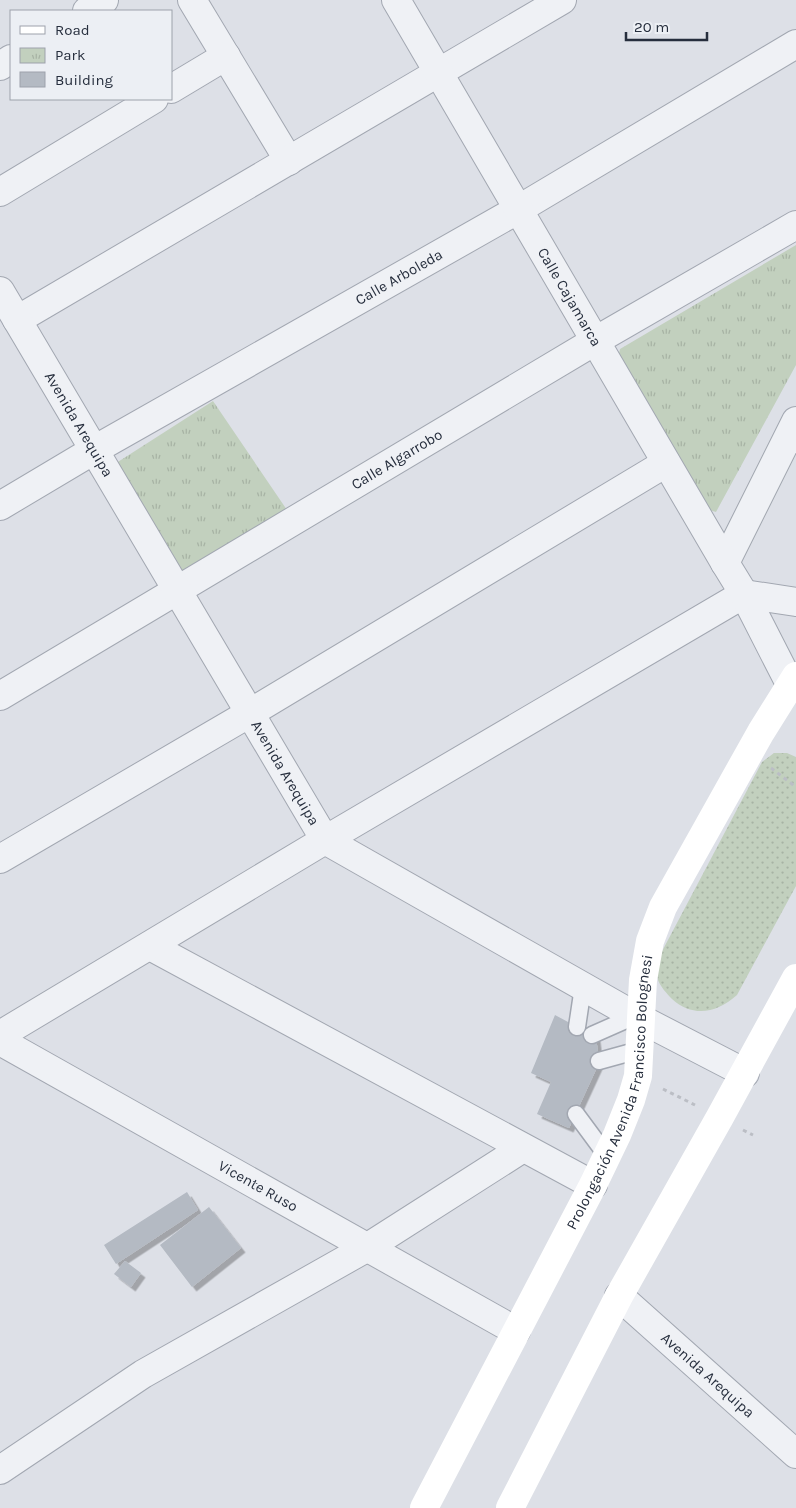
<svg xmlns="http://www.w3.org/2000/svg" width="796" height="1508" font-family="Karla,sans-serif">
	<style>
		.grass { fill: url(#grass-dots) }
		.park { fill: url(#park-tufts) }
		.building { fill: #b4bac3; filter: url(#shadow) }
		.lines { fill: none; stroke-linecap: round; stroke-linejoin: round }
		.service-casing { stroke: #a2a7b1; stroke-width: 19 }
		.minor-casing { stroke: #a2a7b1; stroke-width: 30 }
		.tertiary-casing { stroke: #a2a7b1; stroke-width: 30 }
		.path { stroke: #bbbec5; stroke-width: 3; stroke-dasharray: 4 4; stroke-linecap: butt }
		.service { stroke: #eff1f5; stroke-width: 16 }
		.minor { stroke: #eff1f5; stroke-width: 28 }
		.tertiary { stroke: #eff1f5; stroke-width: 28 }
		.secondary { stroke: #fff; stroke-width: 28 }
		.labels { text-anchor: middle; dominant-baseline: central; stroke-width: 4.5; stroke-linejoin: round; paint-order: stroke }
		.street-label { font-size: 15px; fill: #262e3d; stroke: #eceff4 }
	</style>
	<defs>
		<pattern id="grass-dots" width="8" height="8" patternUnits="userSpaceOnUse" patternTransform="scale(1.25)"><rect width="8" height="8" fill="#c2d0be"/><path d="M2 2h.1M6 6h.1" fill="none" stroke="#a7b3a4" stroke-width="1.8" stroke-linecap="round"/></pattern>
		<pattern id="park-tufts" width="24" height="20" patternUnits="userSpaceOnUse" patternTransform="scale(1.25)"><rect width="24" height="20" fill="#c2d0be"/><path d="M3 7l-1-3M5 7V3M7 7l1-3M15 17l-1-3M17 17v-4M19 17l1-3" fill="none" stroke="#a7b3a4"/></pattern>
		<filter id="shadow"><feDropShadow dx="4.5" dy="4.5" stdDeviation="0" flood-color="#0004"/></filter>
	</defs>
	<rect width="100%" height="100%" fill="#dde0e7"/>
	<!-- grass -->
	<path class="grass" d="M774,753H787L796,757V886L737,995C717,1013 693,1018 672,999C667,994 660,986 658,980C656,974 659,963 659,957L762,762Z"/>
	<!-- park -->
	<path class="park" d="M796,245V365L716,512L706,509L618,358L620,349Z
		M213,401L287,510L174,575L110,467Z"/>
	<!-- building -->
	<path class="building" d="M555,1015L596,1037L599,1061V1063L569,1128L537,1114L551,1082L531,1073Z
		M187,1192L198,1210L116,1264L104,1245Z
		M209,1207L241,1248L192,1287L160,1245Z
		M125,1261L141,1273L131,1287L114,1274Z"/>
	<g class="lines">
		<defs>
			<path id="service" d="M577,1027L583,987
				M592,1035L635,1016
				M599,1061L639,1050
				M576,1114L607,1156"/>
			<g id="minor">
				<path d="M192,0L289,161"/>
				<path d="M87,11L104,0"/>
				<path d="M0,66L11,59"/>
				<path d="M171,89L226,56"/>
				<path d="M0,192L154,99"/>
				<path d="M17,320L562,0"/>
				<path id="s1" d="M0,506L94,450L519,209L796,44"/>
				<path d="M725,563L796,421"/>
				<path id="s2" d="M0,696L595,341L796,225"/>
				<path d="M0,859L250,713L666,463"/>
				<path d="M150,946L593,1185"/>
				<path d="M0,1035L325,840L744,594"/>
				<path id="s3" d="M0,1041L516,1331"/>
				<path id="s4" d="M619,1296L796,1454"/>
				<path d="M0,1470L143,1374L368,1247L523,1148"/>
			</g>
			<g id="tertiary">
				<path id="s5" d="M396,0L725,563L744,594L790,684"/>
				<path id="s6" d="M0,291L325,840L635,1016L745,1073"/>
				<path d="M744,594L796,602"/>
			</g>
		</defs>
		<!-- service casing -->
		<use href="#service" class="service-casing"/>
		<!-- minor casing -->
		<use href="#minor" class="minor-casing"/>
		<!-- tertiary casing -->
		<use href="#tertiary" class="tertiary-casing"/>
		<!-- path -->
		<path class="path" d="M771,768L796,787
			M663,1089L695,1105
			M743,1130L753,1135"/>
		<!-- service -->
		<use href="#service" class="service"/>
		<!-- minor -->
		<use href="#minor" class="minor"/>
		<!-- tertiary -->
		<use href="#tertiary" class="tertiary"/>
		<!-- secondary -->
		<g class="secondary">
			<path id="s7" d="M424,1508L593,1185L617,1135L631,1100L638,1076L643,980L650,941L663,907L761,732L796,676"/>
			<path d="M510,1508L619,1296L720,1117L796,978"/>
		</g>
	</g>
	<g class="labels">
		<!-- street labels -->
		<g class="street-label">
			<text stroke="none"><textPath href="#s1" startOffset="460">Calle Arboleda</textPath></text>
			<text stroke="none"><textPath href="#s5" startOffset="344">Calle Cajamarca</textPath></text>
			<text stroke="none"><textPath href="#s6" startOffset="155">Avenida Arequipa</textPath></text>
			<text stroke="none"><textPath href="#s2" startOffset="462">Calle Algarrobo</textPath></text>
			<text stroke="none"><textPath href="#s6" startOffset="560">Avenida Arequipa</textPath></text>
			<text stroke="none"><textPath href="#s7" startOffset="460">Prolongación Avenida Francisco Bolognesi</textPath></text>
			<text stroke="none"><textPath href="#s3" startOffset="296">Vicente Ruso</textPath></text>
			<text stroke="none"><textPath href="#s4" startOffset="119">Avenida Arequipa</textPath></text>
		</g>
	</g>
	<!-- legend -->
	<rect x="10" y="10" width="162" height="90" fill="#eceff4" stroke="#9da2ab"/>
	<rect x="20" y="26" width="25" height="8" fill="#ffffff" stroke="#9da2ab"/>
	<text x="55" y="35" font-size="15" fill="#262e3d">Road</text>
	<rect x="20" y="48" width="25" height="15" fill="url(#park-tufts)" stroke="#9da2ab"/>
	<text x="55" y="60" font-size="15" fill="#262e3d">Park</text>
	<rect x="20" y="72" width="25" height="15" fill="#b4bac3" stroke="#9da2ab"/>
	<text x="55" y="85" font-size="15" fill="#262e3d">Building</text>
	<!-- scale -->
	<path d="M626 32v8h81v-8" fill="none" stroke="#262e3d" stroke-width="2.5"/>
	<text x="634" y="32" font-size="15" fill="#262e3d" stroke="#eceff4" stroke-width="4" paint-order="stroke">20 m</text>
</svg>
